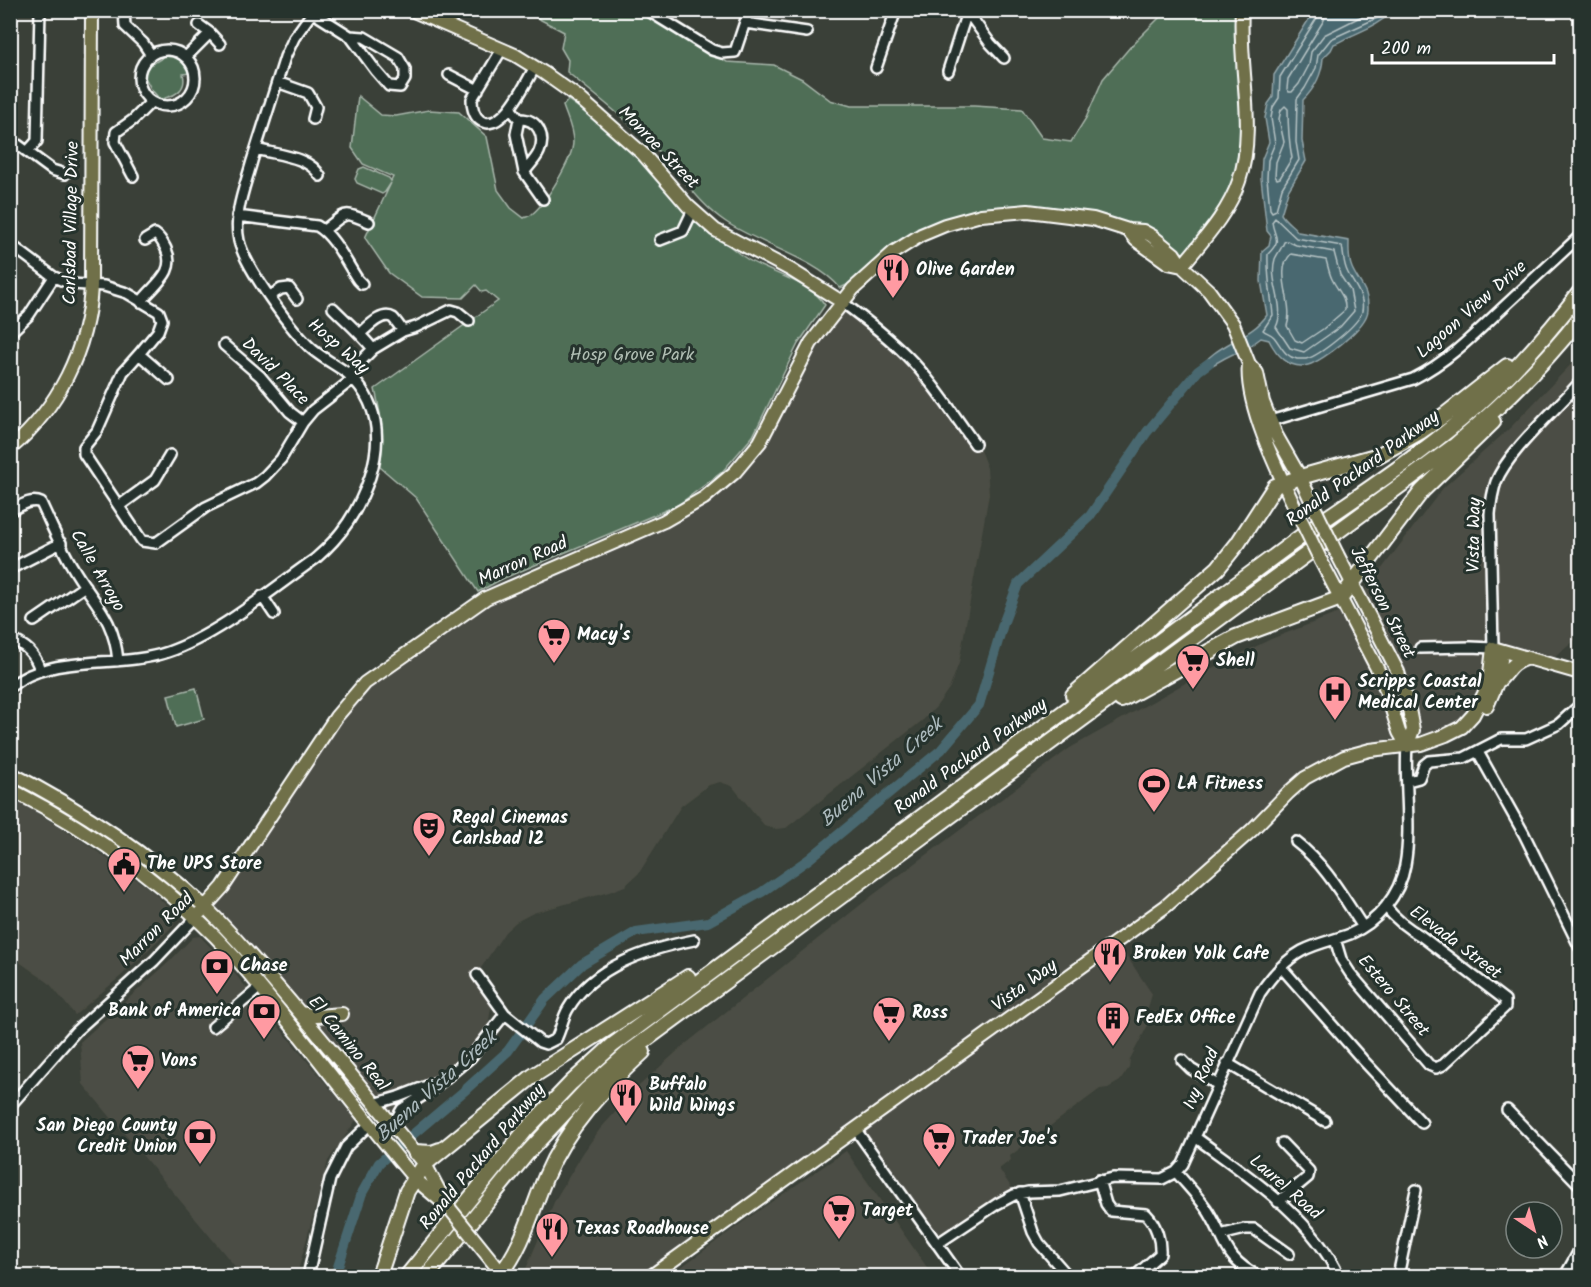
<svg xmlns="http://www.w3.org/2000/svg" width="1591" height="1287" font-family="Kalam,sans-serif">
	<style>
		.built { fill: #4c4d44 }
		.green { fill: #506e57; stroke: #a8b6ab; stroke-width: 1.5 }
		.water { fill: #49686f; stroke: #92a4a9; stroke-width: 1.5 }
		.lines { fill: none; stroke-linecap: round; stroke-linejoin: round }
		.shore { stroke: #b6c3c5; stroke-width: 1.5 }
		.river { stroke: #49686f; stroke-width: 10 }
		.minor-casing { stroke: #fff; stroke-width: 14 }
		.major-casing { stroke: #fff; stroke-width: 16 }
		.highway-casing { stroke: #fff; stroke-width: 18 }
		.minor { stroke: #26332d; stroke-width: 9 }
		.major { stroke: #70704a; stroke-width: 12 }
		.highway { stroke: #70704a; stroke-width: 14 }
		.major-bridge-casing { stroke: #fff; stroke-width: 16; stroke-linecap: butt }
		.major-bridge { stroke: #70704a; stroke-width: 12 }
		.labels { text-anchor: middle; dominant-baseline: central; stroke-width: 6; stroke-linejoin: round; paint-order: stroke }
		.street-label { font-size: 18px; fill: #fff; stroke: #26332d }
		.poi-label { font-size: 18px; font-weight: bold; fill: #fff; stroke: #26332d; text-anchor: start }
		.park-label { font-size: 18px; fill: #b0beb3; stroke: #26332d }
		.water-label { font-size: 20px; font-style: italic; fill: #adbbbe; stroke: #26332d }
	</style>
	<rect width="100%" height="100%" fill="#3a4038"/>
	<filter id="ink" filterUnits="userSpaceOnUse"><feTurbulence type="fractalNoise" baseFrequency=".0167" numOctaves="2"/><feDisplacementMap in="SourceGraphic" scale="12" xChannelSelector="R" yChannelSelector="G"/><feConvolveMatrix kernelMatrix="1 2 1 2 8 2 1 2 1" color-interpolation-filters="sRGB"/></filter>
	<g filter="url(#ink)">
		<!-- built -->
		<path class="built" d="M841,305L903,353L926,376L980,450L987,468L989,494L959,663L950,687L936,707L923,720L786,828L775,829L764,825L732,786L720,782L709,785L681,806L639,873L625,886L609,892L533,913L516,922L505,932L477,974L493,996L488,1026L467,1056L411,1107L391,1135L242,956L200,912L350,699L464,612L661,523L721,485L780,405Z
			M1580,355V636L1549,662L1496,648L1484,690L1462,718L1442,731L1421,735L1390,649L1362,595L1443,488L1510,428Z
			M1354,607L1388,677L1404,751L1370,752L1278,793L1234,849L650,1276H523L555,1200L583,1153L600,1129L640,1085L683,1046L873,895L1070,748L1212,668L1271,639Z
			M11,799L24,805L84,842L151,890L174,913V925L121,976L75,1015L49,983L11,956Z
			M200,936L231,969L356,1120L328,1161L298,1271L293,1276H243L83,1084L80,1042L170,961L193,937Z
			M1118,943L1152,994L1147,1012L1144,1017L1148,1025L1130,1059L1129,1068L1120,1081L1108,1088L1100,1089L1010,1156L1011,1160L999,1169L1015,1193L937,1242L857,1130Z
			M846,1151L933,1276H669L758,1211Z"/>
		<!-- green -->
		<path class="green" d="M524,11H640L727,62L774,65L802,79L830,100L851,106H974L1022,109L1042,138L1071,142L1086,118L1103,79L1131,46L1166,11H1238L1242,139L1239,167L1221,210L1182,261L1141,232L1040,209L940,224L858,280L840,288C818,260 757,243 726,222C699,204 682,176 660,153C631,123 599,98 567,72L568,60L561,48L564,32Z
			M171,52C181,56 186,62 190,73L183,74C187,88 177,95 165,98L164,102L156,100L157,96L151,89L145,77L141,78V73L148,60L152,64L162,58V53Z
			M358,96L381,115L396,116L429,110L459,112L487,137L498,190L511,208L524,218C526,217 531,216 532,214C545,204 573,159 573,142C573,129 567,118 563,106L568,100C594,119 627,140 649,162C681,195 708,233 747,259C769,273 811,282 825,305L798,344L753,436L722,472L678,505L502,579L478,592L416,498L380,467C385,436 382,420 375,389L498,301L486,291L482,292L476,285L463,298L422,297L389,273L365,238L391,183L385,192L382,194L357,183L355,179L359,169L364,167L389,178L391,181L393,177L363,164L352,148Z
			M196,688L204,719L176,727L168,695Z"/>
		<!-- water -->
		<path class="water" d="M1314,11H1393C1379,24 1369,28 1351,36C1345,38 1341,42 1334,44L1331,50L1323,58C1322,74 1314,89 1303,100L1302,141L1306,161L1288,191L1281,214C1286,222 1293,225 1298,232L1349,241C1349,250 1348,259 1352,268C1359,284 1369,289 1368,310C1367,327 1323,361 1308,365C1289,370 1276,354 1269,340L1261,338L1239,354H1233L1225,358L1202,371H1198C1214,343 1250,340 1267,315L1261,281L1262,251L1269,245L1271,236L1267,231L1261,178L1262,159L1269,142L1265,118L1268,104L1273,97L1274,75Z"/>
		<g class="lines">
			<!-- shore -->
			<path class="shore" d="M1319,10L1318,16L1280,77L1279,98L1273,107L1271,118L1275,143L1268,160L1267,178L1270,209L1272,212L1276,210L1282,188L1299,160L1296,142L1297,99L1305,88L1316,68L1318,55L1331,39L1377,18L1385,10
				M1326,10L1324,20L1288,79L1287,89L1289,92H1292L1299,84L1309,65L1311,52L1324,35L1374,10
				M1285,106L1288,109C1288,127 1289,142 1292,158L1280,178L1277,179L1275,176L1276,162L1284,142L1279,119L1281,110Z
				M1275,218L1296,238L1342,246C1344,255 1343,264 1348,273C1354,285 1365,296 1362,311C1360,324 1319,356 1306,359C1306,359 1297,359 1297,359C1284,356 1282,347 1274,337C1271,333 1266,333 1263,330L1273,315C1271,294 1267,275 1268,254C1283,239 1274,238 1272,222Z
				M1287,241L1296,245L1334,252L1340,275L1350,290L1354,311L1340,327L1304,352L1290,348L1276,327C1287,305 1268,282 1275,259C1277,254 1282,248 1284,242Z
				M1291,254L1326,260C1328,266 1329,273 1332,279C1337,290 1346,296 1345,310L1323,329L1302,343L1295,340L1287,326C1295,303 1273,272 1291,254Z"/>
			<!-- river -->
			<path class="river" d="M335,1276L362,1193L379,1163L463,1092L508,1051L545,999L582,964L636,932L708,922L762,892L809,859L941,750L979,705L1003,624L1018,584L1090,516L1147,432L1198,371L1209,363"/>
			<defs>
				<path id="minor" d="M124,10L125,26L143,43L151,55
					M647,10L712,50L722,53L735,52L749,10
					M966,10L990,43L1004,58
					M312,12L350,36
					M745,23L807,32
					M199,25L210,33L220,44
					M350,36L364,37L398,57L405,69V79L400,87L389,86L376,71Z
					M502,49L472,99C472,107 473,116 481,121C503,133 526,82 535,67
					M139 78a28 28 0 1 1 56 0a28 28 0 1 1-56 0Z
					M186,57L210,33
					M876,68L896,10
					M948,71L967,12
					M449,75L478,90
					M277,82L308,93L316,107L313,119
					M510,108L519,119C538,118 546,137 539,152C536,159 529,166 524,172
					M519,119L516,134L524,172L543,199
					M10,139L52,170L65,174
					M256,149C277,155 309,156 320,176
					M28,151L37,141L40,10
					M133,176L115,142L116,132L133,120L151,102
					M237,216L317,226C334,235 347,264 358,280L362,284
					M324,230C347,213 342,210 369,222
					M660,240L683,231L693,210
					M10,244L54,277L71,284L104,286L127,293L159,312L162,320L158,331L139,354L169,380
					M270,296L281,289L289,288L297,299
					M141,302C154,284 177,273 166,249C163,243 161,238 155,234L145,240
					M842,302C865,319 887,336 907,356C933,382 953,414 975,444
					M333,308C347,322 361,334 373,349
					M10,333L29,315L54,277
					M361,333C368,327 382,311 393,318C396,321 400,327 403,331
					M224,345L260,376L290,412L303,422
					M139,354L123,372L97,431L84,447V454L142,541L156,543L206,507L256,483L265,476L281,459L303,422L313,410L353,379
					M348,374L373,349L403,331L416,327L451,310L458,312L469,321
					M1270,421L1413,379C1445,363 1470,339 1496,314C1524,288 1552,262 1580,236
					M119,506L155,480L170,455
					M10,511C20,506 31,498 41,503C51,524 60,546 72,566C93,603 114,616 118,661
					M10,569L61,543
					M262,596L274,614
					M34,621L85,586
					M10,639C26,645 35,654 40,670
					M1420,648L1471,647L1493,648L1490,514C1491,503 1492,493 1496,482C1508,451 1557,409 1580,382
					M10,687C50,653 119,669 168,652C218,635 272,589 315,559C342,536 358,511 370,477C382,439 379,401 347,373C336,365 324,359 313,350C293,333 245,267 239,241C233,214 245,187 252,161C263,126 274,92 285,57L294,38L314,10
					M1478,752L1524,834L1580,948
					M1408,781L1419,778L1424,765L1429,761L1464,758L1501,739H1526L1559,724L1580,705
					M1296,842C1325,864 1343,897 1363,927
					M1335,939L1341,959L1350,973L1429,1065L1436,1068L1443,1065L1505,1007V1000L1421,936C1407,928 1396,920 1386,907
					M1281,967L1362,1059L1422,1123
					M477,975L505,1014L540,1042L546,1044L556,1039C561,1030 562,1019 568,1009C593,966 648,949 694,940
					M213,1027L259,988
					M1182,1060L1191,1069L1218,1085
					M1227,1063L1325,1121
					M374,1104L398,1097L437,1082
					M10,1106L76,1031L154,961L195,918
					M1507,1110L1580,1185
					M392,1126L402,1109L430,1091L471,1057L505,1014
					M856,1130L960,1276
					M1195,1137C1248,1176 1310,1215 1339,1276
					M1176,1172C1186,1184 1197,1195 1206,1208C1226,1237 1222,1259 1259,1276
					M1099,1180L1106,1204L1111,1211L1146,1214C1156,1224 1161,1240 1160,1254L1135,1276
					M1020,1193L1033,1232L1039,1243L1068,1276
					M1278,1202L1308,1177L1309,1171L1282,1143
					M1220,1235L1245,1229H1254L1289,1254
					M937,1244L997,1204L1014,1195L1028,1192L1060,1191L1113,1178L1162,1179L1176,1172L1183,1164L1260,993C1271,977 1285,960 1302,951C1317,943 1334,940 1350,934C1377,923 1400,895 1405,865C1412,827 1404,784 1407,746
					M308,1276L330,1179L346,1147L369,1125
					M1398,1276L1416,1190
					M1565,1276L1580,1249"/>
				<path id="major" d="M411,10L515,55L544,73L578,97L643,154L688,206L715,230L791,270L842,302
					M1128,230L1136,240L1168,263L1182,266
					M1182,266C1203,240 1228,214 1239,181C1257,129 1238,65 1242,10
					M1249,364C1244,405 1282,480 1300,518
					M10,449C58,408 88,349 91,286L92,10
					M1337,554L1398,672L1409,709L1413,730L1407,746
					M1321,561L1382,678L1399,732L1407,746
					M1493,648L1580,673
					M1499,681C1511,669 1508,665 1527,658
					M1487,706L1497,683L1501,660L1493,648
					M10,773C81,809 147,853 205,907C237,938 265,972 294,1006C338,1058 381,1112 425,1164L446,1204
					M10,789C96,833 175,890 239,962C300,1032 354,1108 415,1179L440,1200
					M195,918L223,887L336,717L365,683L486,598L664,521L704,498L735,472L760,442L811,343L853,289L894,252L921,235L945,225L981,215L1028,211L1093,219L1128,230L1143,231L1152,236L1174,254L1182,266L1209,291L1233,324L1249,364L1257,373L1263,402L1276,435L1300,477L1316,511
					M300,1013L317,1016L342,1014
					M471,1235L504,1276
					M651,1276L1166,906L1252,830L1288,793L1305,778L1344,757L1370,750L1421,744L1446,735L1462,727L1473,715L1484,694L1489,682L1493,648"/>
				<path id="highway" d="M1073,695L1218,568L1238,543L1275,486L1304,476L1379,455L1420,432L1446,414L1507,366
					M1121,700L1236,637L1341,598L1422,491L1493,422
					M415,1152L432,1153L440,1150
					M379,1276L407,1191L425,1164L533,1076L688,977
					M407,1276L525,1131L571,1083L613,1045L1318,524C1367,490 1417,457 1462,419C1506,381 1545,338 1580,292
					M427,1276L528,1152L586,1090L629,1052L1454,446C1500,407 1543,366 1580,318
					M499,1276C523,1248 532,1209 546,1176C567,1126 604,1088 643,1052"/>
			</defs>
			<!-- minor casing -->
			<use href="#minor" class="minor-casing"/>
			<!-- major casing -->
			<use href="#major" class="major-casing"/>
			<!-- highway casing -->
			<use href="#highway" class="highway-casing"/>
			<!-- minor -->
			<use href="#minor" class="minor"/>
			<!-- major -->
			<use href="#major" class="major"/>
			<!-- highway -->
			<use href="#highway" class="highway"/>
			<defs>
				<path id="major-bridge" d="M1316,511L1337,554
					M1300,518L1321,561
					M446,1204L471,1235"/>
			</defs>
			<!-- major-bridge casing -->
			<use href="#major-bridge" class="major-bridge-casing"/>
			<!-- major-bridge -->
			<use href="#major-bridge" class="major-bridge"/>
		</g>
	</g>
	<!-- icons -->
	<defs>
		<symbol id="restaurant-pin" viewBox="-11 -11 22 30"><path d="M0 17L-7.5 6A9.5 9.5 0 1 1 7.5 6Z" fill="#ff9aa2" stroke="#26332d"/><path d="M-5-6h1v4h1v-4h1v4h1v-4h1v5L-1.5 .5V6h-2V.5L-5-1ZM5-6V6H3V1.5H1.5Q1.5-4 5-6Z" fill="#111"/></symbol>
		<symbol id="supermarket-pin" viewBox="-11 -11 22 30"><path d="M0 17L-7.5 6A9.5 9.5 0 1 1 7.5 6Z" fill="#ff9aa2" stroke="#26332d"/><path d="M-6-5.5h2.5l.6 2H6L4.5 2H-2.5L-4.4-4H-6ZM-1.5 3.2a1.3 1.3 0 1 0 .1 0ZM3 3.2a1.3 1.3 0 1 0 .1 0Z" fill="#111"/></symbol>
		<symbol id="hospital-pin" viewBox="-11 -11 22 30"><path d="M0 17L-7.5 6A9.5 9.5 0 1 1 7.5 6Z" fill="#ff9aa2" stroke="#26332d"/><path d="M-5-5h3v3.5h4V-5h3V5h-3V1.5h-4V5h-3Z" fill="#111"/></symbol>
		<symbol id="stadium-pin" viewBox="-11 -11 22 30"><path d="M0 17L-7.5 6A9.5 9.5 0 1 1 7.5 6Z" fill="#ff9aa2" stroke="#26332d"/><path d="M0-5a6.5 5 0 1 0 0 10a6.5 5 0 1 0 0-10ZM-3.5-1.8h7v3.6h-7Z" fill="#111"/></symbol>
		<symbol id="theatre-pin" viewBox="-11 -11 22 30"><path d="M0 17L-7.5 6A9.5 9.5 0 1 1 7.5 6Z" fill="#ff9aa2" stroke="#26332d"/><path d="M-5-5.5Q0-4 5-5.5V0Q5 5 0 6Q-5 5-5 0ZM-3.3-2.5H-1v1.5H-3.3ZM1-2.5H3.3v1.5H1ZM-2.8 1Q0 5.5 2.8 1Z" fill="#111"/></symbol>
		<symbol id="civic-pin" viewBox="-11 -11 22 30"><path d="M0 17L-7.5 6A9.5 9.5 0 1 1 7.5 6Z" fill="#ff9aa2" stroke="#26332d"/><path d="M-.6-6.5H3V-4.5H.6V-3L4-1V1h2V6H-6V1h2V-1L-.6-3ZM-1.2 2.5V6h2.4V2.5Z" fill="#111"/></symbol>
		<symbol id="bank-pin" viewBox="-11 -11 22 30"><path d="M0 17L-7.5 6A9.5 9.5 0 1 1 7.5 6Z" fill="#ff9aa2" stroke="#26332d"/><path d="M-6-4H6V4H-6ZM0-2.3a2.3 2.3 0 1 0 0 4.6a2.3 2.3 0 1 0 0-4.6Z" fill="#111"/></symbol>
		<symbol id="building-pin" viewBox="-11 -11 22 30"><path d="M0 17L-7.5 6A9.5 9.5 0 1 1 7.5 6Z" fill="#ff9aa2" stroke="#26332d"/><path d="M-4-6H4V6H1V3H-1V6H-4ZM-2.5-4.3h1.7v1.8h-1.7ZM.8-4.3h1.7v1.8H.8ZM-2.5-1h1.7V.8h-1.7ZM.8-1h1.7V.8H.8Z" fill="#111"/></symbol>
	</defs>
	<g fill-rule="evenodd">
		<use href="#restaurant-pin" x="874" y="251" width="38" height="52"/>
		<use href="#supermarket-pin" x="535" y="616" width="38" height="52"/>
		<use href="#supermarket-pin" x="1174" y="642" width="38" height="52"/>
		<use href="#hospital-pin" x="1316" y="673" width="38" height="52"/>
		<use href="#stadium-pin" x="1135" y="765" width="38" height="52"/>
		<use href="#theatre-pin" x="410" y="809" width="38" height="52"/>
		<use href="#civic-pin" x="105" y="845" width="38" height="52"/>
		<use href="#restaurant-pin" x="1091" y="935" width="38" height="52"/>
		<use href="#bank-pin" x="198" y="947" width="38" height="52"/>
		<use href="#bank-pin" x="245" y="992" width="38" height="52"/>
		<use href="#supermarket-pin" x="870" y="994" width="38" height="52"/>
		<use href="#building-pin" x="1094" y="999" width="38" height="52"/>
		<use href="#supermarket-pin" x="119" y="1042" width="38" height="52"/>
		<use href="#restaurant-pin" x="607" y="1076" width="38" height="52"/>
		<use href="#bank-pin" x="181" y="1117" width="38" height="52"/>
		<use href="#supermarket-pin" x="920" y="1120" width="38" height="52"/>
		<use href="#supermarket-pin" x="820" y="1192" width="38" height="52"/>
		<use href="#restaurant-pin" x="533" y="1210" width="38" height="52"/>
	</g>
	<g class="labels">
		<!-- street labels -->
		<g class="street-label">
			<text transform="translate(658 148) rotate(46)">Monroe Street</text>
			<text transform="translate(72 223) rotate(-89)">Carlsbad Village Drive</text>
			<text transform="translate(1472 310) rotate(-41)">Lagoon View Drive</text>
			<text transform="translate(338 347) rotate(41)">Hosp Way</text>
			<text transform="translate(275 372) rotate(45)">David Place</text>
			<text transform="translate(1363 469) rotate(-36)">Ronald Packard Parkway</text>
			<text transform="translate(1475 535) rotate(-89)">Vista Way</text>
			<text transform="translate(523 562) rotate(-24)">Marron Road</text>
			<text transform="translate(97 571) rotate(60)">Calle Arroyo</text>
			<text transform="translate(1382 603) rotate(63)">Jefferson Street</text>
			<text transform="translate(971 757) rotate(-36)">Ronald Packard Parkway</text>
			<text transform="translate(157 930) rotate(-45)">Marron Road</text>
			<text transform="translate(1455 943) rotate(37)">Elevada Street</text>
			<text transform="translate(1025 986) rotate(-36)">Vista Way</text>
			<text transform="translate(1393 996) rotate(50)">Estero Street</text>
			<text transform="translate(348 1044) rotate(51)">El Camino Real</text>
			<text transform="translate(1202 1079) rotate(-67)">Ivy Road</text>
			<text transform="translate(483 1157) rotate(-50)">Ronald Packard Parkway</text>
			<text transform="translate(1285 1188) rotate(41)">Laurel Road</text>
		</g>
		<!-- poi labels -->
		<g class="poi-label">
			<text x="916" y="270">Olive Garden</text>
			<text x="577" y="635">Macy's</text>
			<text x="1216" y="661">Shell</text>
			<text x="1358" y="682">Scripps Coastal<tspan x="1358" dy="21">Medical Center</tspan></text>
			<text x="1177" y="784">LA Fitness</text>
			<text x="452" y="818">Regal Cinemas<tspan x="452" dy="21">Carlsbad 12</tspan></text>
			<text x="147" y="864">The UPS Store</text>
			<text x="1133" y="954">Broken Yolk Cafe</text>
			<text x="240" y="966">Chase</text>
			<text x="241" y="1011" text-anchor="end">Bank of America</text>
			<text x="912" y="1013">Ross</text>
			<text x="1136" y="1018">FedEx Office</text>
			<text x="161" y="1061">Vons</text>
			<text x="649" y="1085">Buffalo<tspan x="649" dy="21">Wild Wings</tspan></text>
			<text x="177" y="1126" text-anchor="end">San Diego County<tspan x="177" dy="21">Credit Union</tspan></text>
			<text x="962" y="1139">Trader Joe's</text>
			<text x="862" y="1211">Target</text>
			<text x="575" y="1229">Texas Roadhouse</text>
		</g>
		<!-- park labels -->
		<g class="park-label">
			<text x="632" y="355">Hosp Grove Park</text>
		</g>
		<!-- water labels -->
		<g class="water-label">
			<text transform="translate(882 773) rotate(-41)">Buena Vista Creek</text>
			<text transform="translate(437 1087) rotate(-42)">Buena Vista Creek</text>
		</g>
	</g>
	<!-- margin -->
	<rect width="1591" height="1287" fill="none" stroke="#26332d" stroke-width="36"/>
	<rect x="18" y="18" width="1555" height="1251" fill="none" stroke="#fff" stroke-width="2" filter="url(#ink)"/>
	<!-- north arrow -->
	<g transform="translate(1534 1230) rotate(144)"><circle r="28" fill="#26332d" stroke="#7d8581" stroke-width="1.5"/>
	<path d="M0-4.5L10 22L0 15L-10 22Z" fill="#ff9aa2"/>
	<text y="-9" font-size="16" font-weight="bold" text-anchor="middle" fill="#ffffff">N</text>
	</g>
	<!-- scale -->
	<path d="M1372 54v9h182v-9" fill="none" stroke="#ffffff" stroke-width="3"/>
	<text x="1381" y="54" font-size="18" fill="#ffffff" stroke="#26332d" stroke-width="4.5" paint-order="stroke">200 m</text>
</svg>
